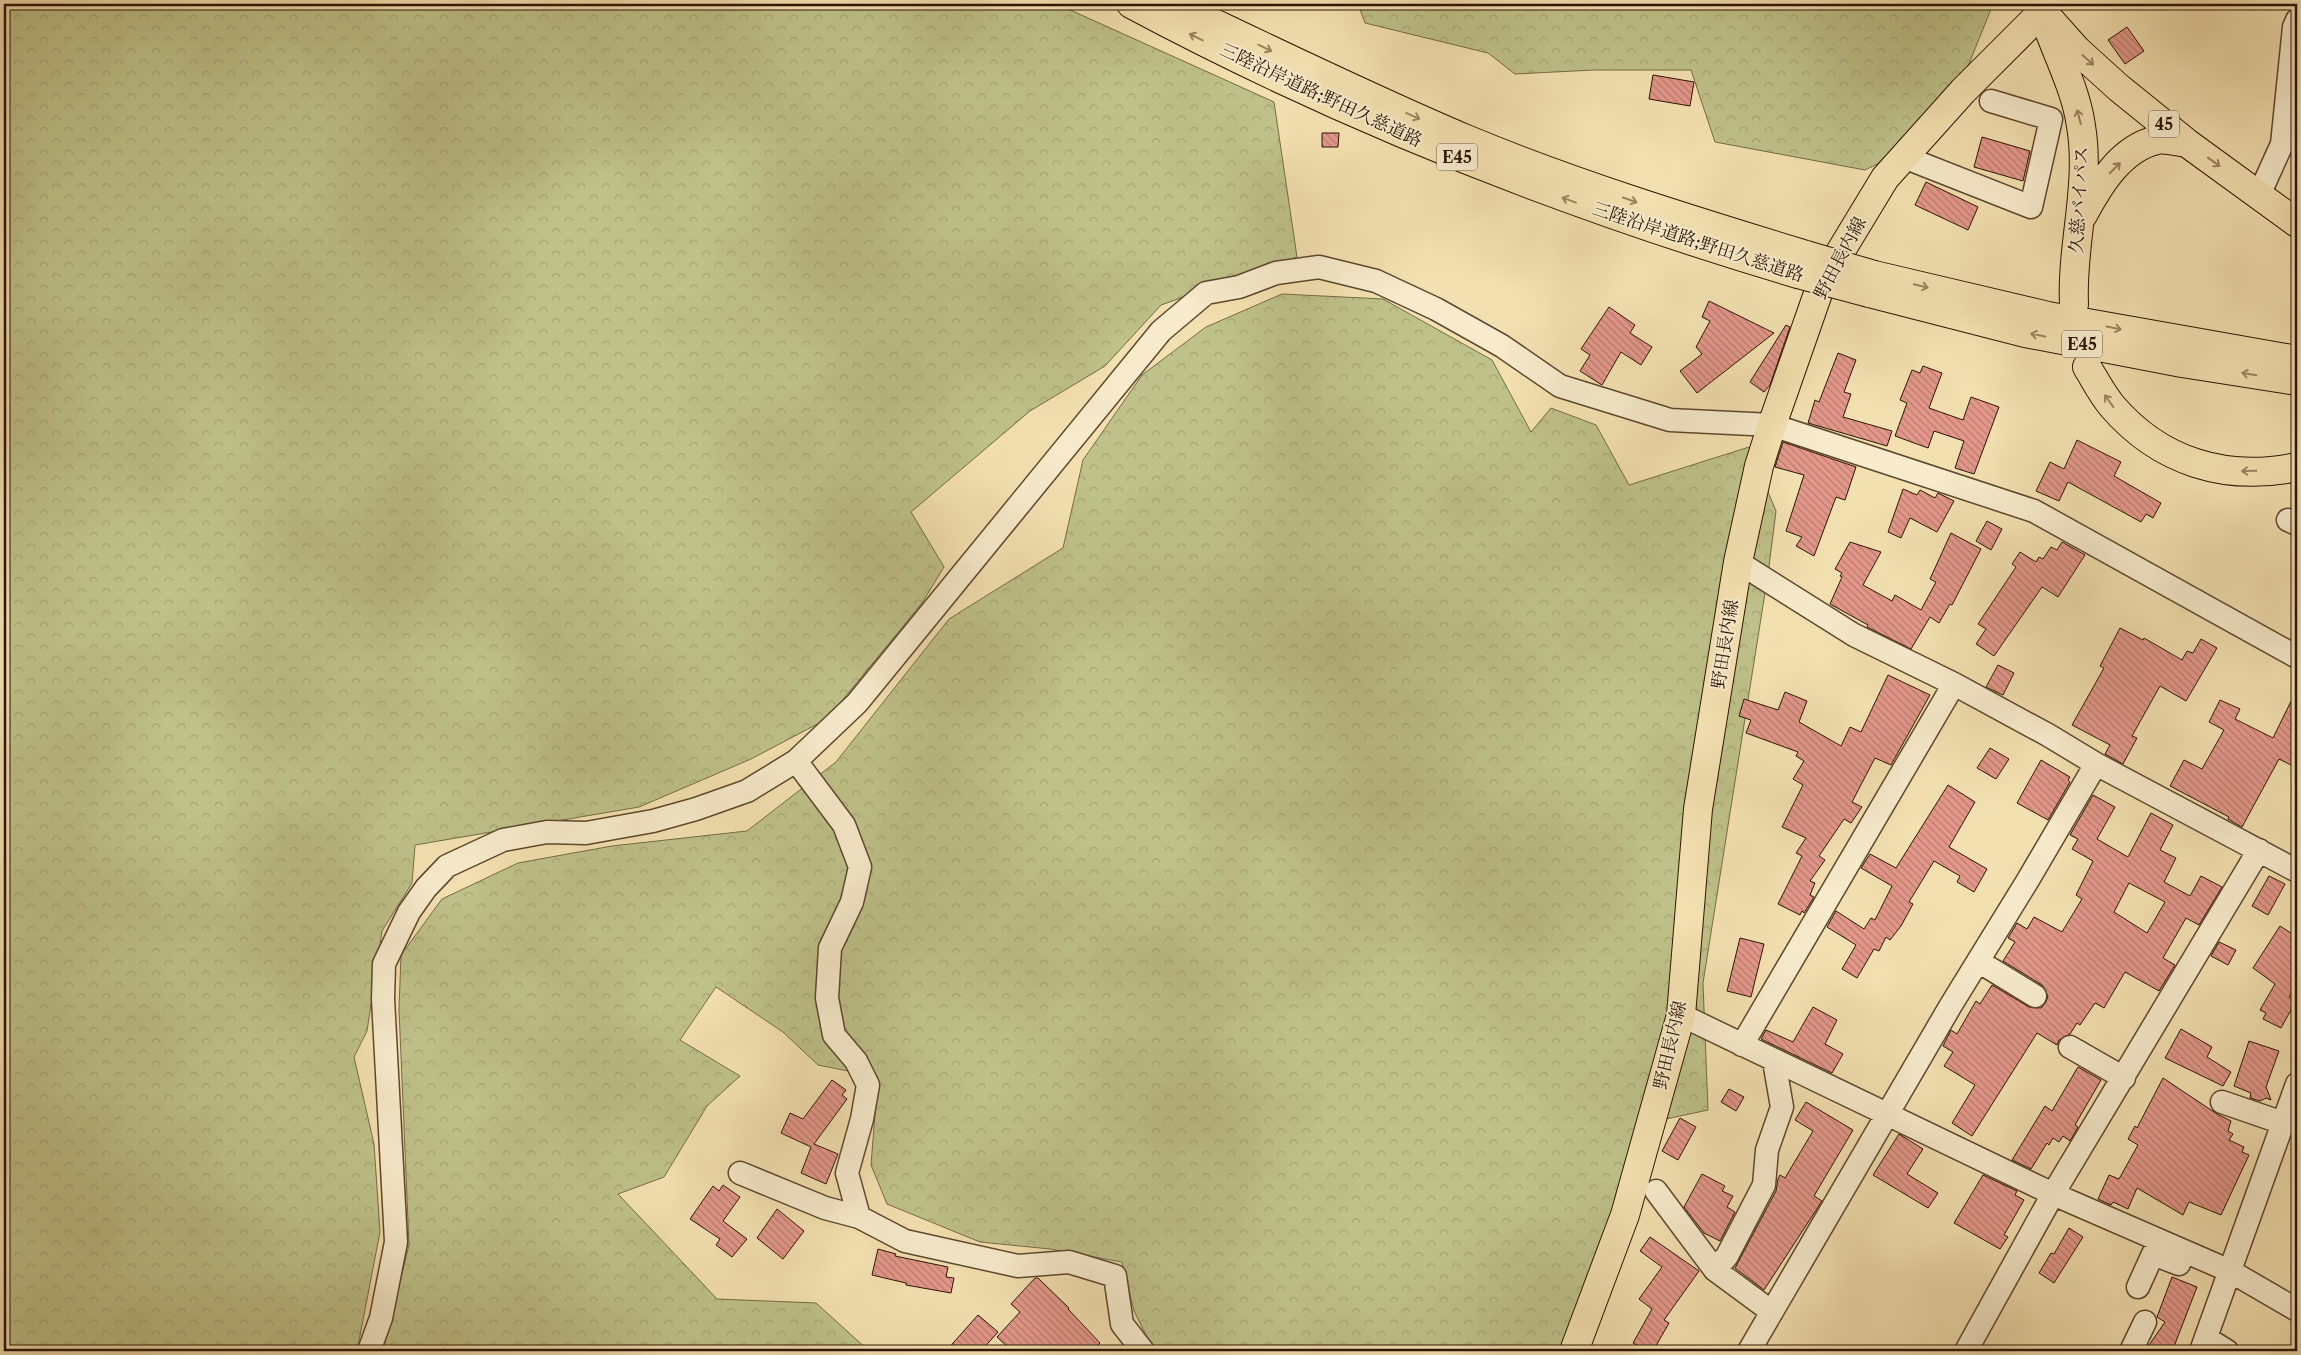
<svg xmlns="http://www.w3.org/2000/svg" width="2301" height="1355" font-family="'Libre Caslon Text','Noto Serif JP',serif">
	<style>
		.forest { fill: url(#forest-crowns); stroke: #766a45 }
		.building { fill: url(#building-back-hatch); stroke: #2d1401; fill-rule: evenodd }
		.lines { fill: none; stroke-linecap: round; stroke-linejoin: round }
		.minor-casing { stroke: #5e472d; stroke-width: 25 }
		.major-casing { stroke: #2d1401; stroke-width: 30 }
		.highway-casing { stroke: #2d1401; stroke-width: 30 }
		.minor { stroke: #f7ebcc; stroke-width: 22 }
		.major { stroke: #f3e0b0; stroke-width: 28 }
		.highway { stroke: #f3e0b0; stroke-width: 28 }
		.highway-bridge-casing { stroke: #2d1401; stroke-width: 30; stroke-linecap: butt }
		.highway-bridge { stroke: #f3e0b0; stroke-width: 28 }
		.oneway { stroke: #9a8461 }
		.labels { text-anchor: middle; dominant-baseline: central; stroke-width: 4; stroke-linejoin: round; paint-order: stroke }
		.shield { fill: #f7ebcc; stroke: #6a543e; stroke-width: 1 }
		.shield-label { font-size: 16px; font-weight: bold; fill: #2d1401 }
		.street-label { font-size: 18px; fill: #2d1401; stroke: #f7ebcc }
	</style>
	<defs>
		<pattern id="forest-crowns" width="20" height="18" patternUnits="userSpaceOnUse" patternTransform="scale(1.25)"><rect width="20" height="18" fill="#bec189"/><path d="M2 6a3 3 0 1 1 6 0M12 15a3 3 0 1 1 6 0" fill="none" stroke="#a4a574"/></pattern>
		<pattern id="building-back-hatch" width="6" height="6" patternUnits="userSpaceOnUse" patternTransform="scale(1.25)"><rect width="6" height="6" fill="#e4988b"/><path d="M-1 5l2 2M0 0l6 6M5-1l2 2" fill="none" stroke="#b97b6f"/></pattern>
	</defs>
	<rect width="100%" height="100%" fill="#f3e0b0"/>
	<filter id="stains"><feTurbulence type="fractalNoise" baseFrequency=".004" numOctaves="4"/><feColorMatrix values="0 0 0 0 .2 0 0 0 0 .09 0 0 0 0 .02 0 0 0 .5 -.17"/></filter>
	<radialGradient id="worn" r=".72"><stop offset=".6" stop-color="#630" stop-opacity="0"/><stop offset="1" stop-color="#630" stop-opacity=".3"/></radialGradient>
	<!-- forest -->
	<path class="forest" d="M4,4H1057L1274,102L1297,257L1161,305L1105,366L1030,411L911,512L944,567L922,603L827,719L751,759L639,807L415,845L412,883L382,931L367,1031L354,1057L374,1144L380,1232L357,1351H4Z
		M1358,4H1993L1969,64L1933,114L1894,156L1865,170L1715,142L1691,70H1594L1515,74L1488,53L1365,23Z
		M1282,294L1383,299L1492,360L1531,432L1551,408L1596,425L1629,485L1749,447L1776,511L1768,574L1703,983L1708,1110L1666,1119L1581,1351H1154L1134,1311L1122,1262L1050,1249L980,1242L887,1204L871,1165L878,1077L818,1065L783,1032L716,987L680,1040L740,1076L707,1106L664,1177L618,1194L717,1299L816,1303L869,1351H383L409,1245L399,1009L401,955L442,899L518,863L612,846L747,831L836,762L949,619L1063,548L1083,460L1142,375L1206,327Z"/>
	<!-- building -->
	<path class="building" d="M2127,27L2144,51L2125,64L2108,40Z
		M1653,75L1694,82L1690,106L1649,99Z
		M1322,133H1339L1338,147H1322Z
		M1982,137L2030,151L2023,181L1974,167Z
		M1926,182L1978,207L1968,230L1915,205Z
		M1709,301L1774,333L1697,393L1680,371L1702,354L1696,347L1710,321L1702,317Z
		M1609,307L1635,325L1630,333L1652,347L1641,365L1621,352L1602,385L1580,371L1590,355L1581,349Z
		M1786,325L1790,327L1770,385L1764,392L1750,382Z
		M1838,353L1856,360L1844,392L1851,394L1843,417L1892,431L1887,446L1808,423L1815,400L1819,402Z
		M1923,366L1942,373L1929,408L1963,420L1971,397L1999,407L1974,474L1955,468L1964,441L1934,431L1928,448L1895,436L1907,403L1900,400L1912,370L1920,373Z
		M2077,440L2121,462L2114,476L2161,503L2153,518L2146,514L2141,522L2068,482L2059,501L2036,491L2050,462L2064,469Z
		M1783,442L1856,467L1845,500L1836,497L1814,556L1796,546L1802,537L1786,531L1804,475L1775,467Z
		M1903,489L1917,495L1920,490L1935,498L1938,493L1954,501L1937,532L1910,518L1901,538L1888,532Z
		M1987,521L2002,529L1991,550L1976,541Z
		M1951,533L1981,549L1952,605L1950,604L1939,623L1930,617L1911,649L1867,627L1868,625L1830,604L1842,577L1840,576L1842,573L1835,569L1850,542L1881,552L1863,585L1892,601L1895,595L1921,610L1936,582L1930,579Z
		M2062,542L2085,555L2058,597L2042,587L1994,656L1976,644L1986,629L1978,624L2016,567L2012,564L2020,552L2036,562L2039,557L2043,559L2051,547L2057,550Z
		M2120,628L2143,640L2144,638L2182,660L2187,651L2193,653L2201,639L2217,648L2186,701L2160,686L2132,736L2137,738L2123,764L2105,754L2110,745L2072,725L2104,668L2100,666Z
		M1998,665L2014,673L2003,695L1986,687Z
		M1888,675L1930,695L1891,765L1875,758L1852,802L1862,807L1851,823L1844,819L1819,856L1825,860L1810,881L1815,883L1810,895L1814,897L1804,913L1802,911L1800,915L1778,904L1802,856L1796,853L1806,838L1782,827L1803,785L1793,779L1804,761L1796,756L1798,752L1746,733L1751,720L1739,716L1744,699L1778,710L1785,692L1807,701L1799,722L1841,746L1850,727L1861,732Z
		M2297,689V768L2279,759L2242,827L2228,819L2229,817L2170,786L2184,760L2202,769L2224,730L2209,722L2220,700L2240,709L2235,719L2273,738Z
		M1990,748L2009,759L1996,779L1977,768Z
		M2041,760L2070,777L2068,780L2070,782L2048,820L2017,803Z
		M1948,785L1975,802L1949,847L1987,869L1974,892L1957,882L1960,876L1934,861L1909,902L1913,904L1901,926L1890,940L1886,937L1879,951L1874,949L1857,978L1842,969L1856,945L1827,927L1836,911L1864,929L1871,918L1875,920L1892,886L1861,868L1870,854L1896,868Z
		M2093,795L2115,807L2097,839L2128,857L2151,813L2173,825L2160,850L2176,858L2164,882L2190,896L2201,876L2222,887L2199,925L2186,918L2163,958L2175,965L2159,991L2125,972L2104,1008L2095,1003L2080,1025L2077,1023L2070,1034L2059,1040L2057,1045L2037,1033L1972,1136L1952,1123L1975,1085L1944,1066L1953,1052L1943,1046L1951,1030L1957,1034L1976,1001L1980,1004L1992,985L2029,1007L2041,1008L2046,1002L2048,996L2042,985L2003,961L2015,942L2008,938L2017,923L2027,929L2034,917L2062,932L2082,899L2076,895L2093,861L2072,849L2078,839L2070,835ZM2129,883L2165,902L2147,933L2114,912Z
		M2269,876L2285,884L2268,915L2252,906Z
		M2280,926L2297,937V983L2289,997L2296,1001L2281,1028L2263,1019L2266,1013L2260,1010L2275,984L2253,968Z
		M1740,938L1764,944L1751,997L1727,991Z
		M2219,942L2236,950L2228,965L2211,956Z
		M1813,1007L1837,1020L1825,1044L1843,1054L1832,1073L1761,1039L1766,1030L1793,1042Z
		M2181,1029L2212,1047L2207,1057L2231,1072L2223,1086L2165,1058Z
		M2249,1041L2279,1051L2266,1087L2271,1100L2266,1098L2260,1101L2250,1098L2251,1093L2234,1086Z
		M2078,1067L2101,1080L2075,1125L2078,1127L2070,1141L2063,1136L2059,1142L2053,1138L2049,1145L2047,1143L2031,1169L2012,1160L2045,1106L2052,1111Z
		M2163,1078L2217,1114L2231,1121L2228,1131L2233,1134L2229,1140L2244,1147L2242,1152L2249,1155L2221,1215L2189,1202L2183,1215L2137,1188L2128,1209L2113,1202L2111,1205L2098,1199L2109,1175L2119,1179L2138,1145L2128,1139L2135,1126L2137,1128Z
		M832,1080L846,1090L842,1095L847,1099L814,1144L838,1154L826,1184L801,1173L811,1147L781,1133L790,1113L803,1119Z
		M1729,1089L1744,1097L1736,1111L1721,1102Z
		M1806,1102L1853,1130L1814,1196L1822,1201L1764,1290L1735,1268L1776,1191L1778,1179L1780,1175L1785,1178L1813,1131L1795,1120Z
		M1680,1118L1696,1127L1678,1160L1662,1151Z
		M1899,1134L1923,1149L1907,1174L1938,1193L1928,1208L1873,1175Z
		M1702,1174L1725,1186L1722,1191L1733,1196L1727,1207L1735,1212L1720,1241L1704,1233L1684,1207Z
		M1983,1175L2017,1191L2015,1195L2024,1200L2004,1235L2008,1237L2000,1249L1954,1223Z
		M723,1185L740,1197L723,1221L747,1239L732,1257L716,1245L720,1239L690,1219L713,1186L719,1191Z
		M777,1209L804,1231L783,1259L757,1238Z
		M2069,1228L2083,1237L2054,1283L2039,1273L2051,1253L2054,1254Z
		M1650,1237L1699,1271L1664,1320L1669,1323L1653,1351H1647L1633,1343L1652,1309L1639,1299L1662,1267L1640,1251Z
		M878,1249L896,1254L895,1256L948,1267L946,1277L954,1278L951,1293L906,1285V1283L872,1275Z
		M2172,1277L2197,1287L2175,1344L2170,1351H2145L2165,1322L2157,1317Z
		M1035,1278H1038L1069,1308L1068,1309L1100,1343L1092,1351H1012L997,1337L1020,1312L1011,1304Z
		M978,1315L998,1332L981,1351H946Z"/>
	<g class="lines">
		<defs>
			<path id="minor" d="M1904,157L2031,207L2051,119L1991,101
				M2259,195L2282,144L2294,27L2297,20
				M2288,520L2297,524
				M1738,562L1854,635L1954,684L2048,735L2096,764L2297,871
				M796,761L844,825L860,867L852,902L830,948L827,998L834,1035L856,1061L868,1085L862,1119L847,1173L859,1217
				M1978,961L2035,996
				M1681,1015L2053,1194L2230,1271L2297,1310
				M1742,1045L1954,684
				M2070,1047L2124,1078
				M2222,1102L2283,1123
				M740,1173L825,1208L859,1217L905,1241L1018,1266L1069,1262L1115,1276L1122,1324L1143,1351
				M1656,1191L1715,1270L1772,1312
				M1715,1270L1727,1256L1764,1185L1767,1150L1782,1107L1774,1061
				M2138,1287L2153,1254L2179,1264
				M2206,1338L2227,1351
				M369,1351L381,1318L396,1242L383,999L384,964L409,912L426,888L447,866L503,840L547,832L586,833L653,821L696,809L747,791L796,761L857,703L1161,331L1206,293L1239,287L1276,273L1319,267L1376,281L1436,309L1502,346L1560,386L1670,420L1772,425L2034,511L2297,657
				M1749,1351L1951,1005L2028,880L2096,764
				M1966,1351L2053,1194L2259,850
				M2131,1351L2145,1322
				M2201,1351L2297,1084"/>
			<path id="major" d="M1574,1351L1625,1215L1681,1015L1698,809L1738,562L1759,466L1772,425L1822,282L1885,178L1963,91L2043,11"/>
			<path id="highway" d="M1131,4C1344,118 1568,206 1798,274
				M1174,4C1271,50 1367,97 1466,139C1577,185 1692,220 1806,255
				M2036,4L2077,50L2119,88L2187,143L2297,223
				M2046,22C2058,57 2076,90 2081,126C2091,185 2071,246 2074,304
				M2083,215C2099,185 2121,148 2157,140C2165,138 2178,142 2187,143
				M1874,275L2048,316L2297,360
				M1869,293L2025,333L2182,363L2297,381
				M2087,367C2095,380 2102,394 2112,406C2160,462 2226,482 2297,467"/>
		</defs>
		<!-- minor casing -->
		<use href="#minor" class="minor-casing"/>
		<!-- major casing -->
		<use href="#major" class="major-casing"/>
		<!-- highway casing -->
		<use href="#highway" class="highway-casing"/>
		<!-- minor -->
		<use href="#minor" class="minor"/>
		<!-- major -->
		<use href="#major" class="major"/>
		<!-- highway -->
		<use href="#highway" class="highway"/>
		<defs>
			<path id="highway-bridge" d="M1806,255L1874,275
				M1798,274L1869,293"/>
		</defs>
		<!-- highway-bridge casing -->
		<use href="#highway-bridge" class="highway-bridge-casing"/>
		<!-- highway-bridge -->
		<use href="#highway-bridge" class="highway-bridge"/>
	</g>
	<!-- one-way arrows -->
	<defs><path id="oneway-shaft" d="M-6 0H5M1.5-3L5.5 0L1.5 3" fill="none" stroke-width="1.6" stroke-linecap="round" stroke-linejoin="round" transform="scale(1.25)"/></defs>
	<g class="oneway">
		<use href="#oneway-shaft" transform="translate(1196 37) rotate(-154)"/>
		<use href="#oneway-shaft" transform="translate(1265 48) rotate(26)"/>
		<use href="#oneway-shaft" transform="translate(2088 60) rotate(42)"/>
		<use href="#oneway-shaft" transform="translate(1413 116) rotate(24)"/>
		<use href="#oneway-shaft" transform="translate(2079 117) rotate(-104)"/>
		<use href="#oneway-shaft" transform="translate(2214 162) rotate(36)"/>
		<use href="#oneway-shaft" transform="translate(2115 168) rotate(-45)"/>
		<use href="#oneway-shaft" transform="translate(1569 200) rotate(-160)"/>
		<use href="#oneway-shaft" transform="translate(1630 200) rotate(19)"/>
		<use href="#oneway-shaft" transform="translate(1921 286) rotate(13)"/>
		<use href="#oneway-shaft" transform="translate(2114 328) rotate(11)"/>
		<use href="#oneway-shaft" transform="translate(2038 335) rotate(-169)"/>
		<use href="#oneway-shaft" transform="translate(2249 374) rotate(-171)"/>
		<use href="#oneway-shaft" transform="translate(2109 401) rotate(-126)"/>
		<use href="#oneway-shaft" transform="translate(2249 471) rotate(179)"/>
	</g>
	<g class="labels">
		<!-- shield labels -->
		<g class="shield">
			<rect x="2149" y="110.5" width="30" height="27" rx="4"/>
			<rect x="1437" y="143.5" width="40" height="27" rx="4"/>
			<rect x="2062" y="330.5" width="40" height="27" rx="4"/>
		</g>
		<g class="shield-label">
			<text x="2164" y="124">45</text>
			<text x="1457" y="157">E45</text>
			<text x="2082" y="344">E45</text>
		</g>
		<!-- street labels -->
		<g class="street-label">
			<text transform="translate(1321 95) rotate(25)">三陸沿岸道路;野田久慈道路</text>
			<text transform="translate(2079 200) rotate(-87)">久慈バイパス</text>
			<text transform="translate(1698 242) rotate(18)">三陸沿岸道路;野田久慈道路</text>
			<text transform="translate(1840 258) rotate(-62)">野田長内線</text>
			<text transform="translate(1725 644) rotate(-81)">野田長内線</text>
			<text transform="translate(1670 1045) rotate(-77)">野田長内線</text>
		</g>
	</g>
	<!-- margin -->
	<rect width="2301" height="1355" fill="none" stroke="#f3e0b0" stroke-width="20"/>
	<rect x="5" y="5" width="2291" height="1345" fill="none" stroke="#2d1401" stroke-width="2.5"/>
	<rect x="10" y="10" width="2281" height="1335" fill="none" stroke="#2d1401"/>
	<rect width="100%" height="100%" filter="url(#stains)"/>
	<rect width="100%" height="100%" fill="url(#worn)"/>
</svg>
